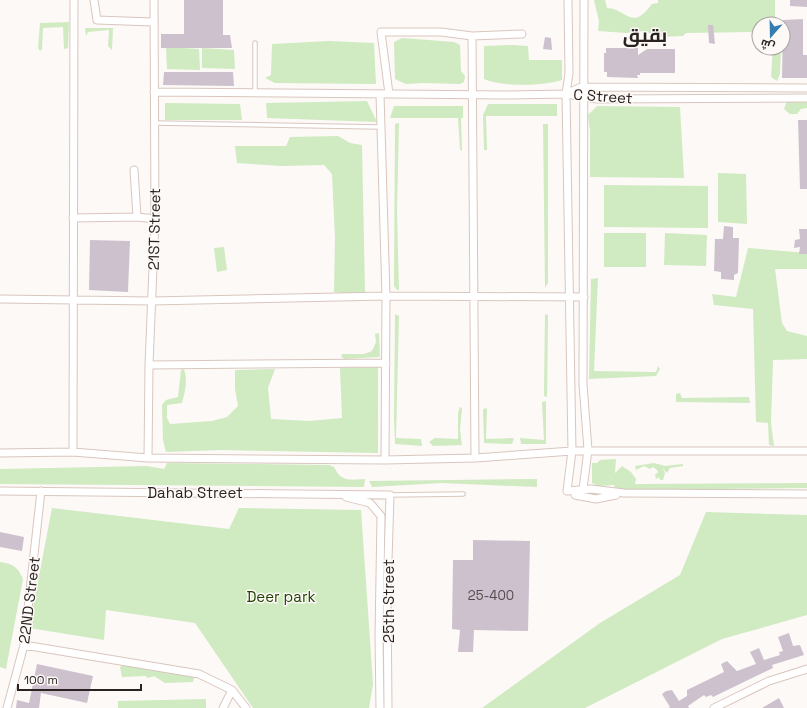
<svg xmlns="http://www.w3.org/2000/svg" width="807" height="708" font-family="'Space Grotesk',Cairo,sans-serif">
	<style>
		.green { fill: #d0eac1 }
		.building { fill: #cec1ce }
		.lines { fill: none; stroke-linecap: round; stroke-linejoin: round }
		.lane-casing { stroke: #d9c6be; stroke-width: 5.5 }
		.street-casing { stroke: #d9c6be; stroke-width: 9 }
		.lane { stroke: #fff; stroke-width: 3.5 }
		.street { stroke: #fff; stroke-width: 7 }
		.labels { text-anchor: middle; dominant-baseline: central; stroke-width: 3; stroke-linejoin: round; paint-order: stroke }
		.number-label { font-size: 13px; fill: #534a4c }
		.street-label { font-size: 15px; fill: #2a2321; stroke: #fdf9f7 }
		.park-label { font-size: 15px; fill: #224300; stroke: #fdf9f7 }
		.district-label { font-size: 19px; font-weight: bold; fill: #2a2321; stroke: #fdf9f7 }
	</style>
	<rect width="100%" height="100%" fill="#fdf9f7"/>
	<!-- green -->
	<path class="green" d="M594,0H605L607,8C628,9 631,32 652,4L658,3V0H775V24H759V30L752,32L686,33L683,36L660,37L644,31L626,33L598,31L599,21Z
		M69,22L68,48L64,49L63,27L43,28L42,49L40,51L38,48L40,23Z
		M85,28H113L112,50L108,46L109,30L88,32L86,36Z
		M402,38L454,42L460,45L461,71L465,76L464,82L460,84L424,83L406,84L395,79L394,42Z
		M329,41L374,43L376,84L275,83L265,78L271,75L272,44Z
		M512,45L528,46L529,60H562V80C544,86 502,87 484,79V46Z
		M166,47L199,49L200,70L167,69Z
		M202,48L234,50L235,69L202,68Z
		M773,48H781L780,74L777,81L771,77Z
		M367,101L377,122L267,118L266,103Z
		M787,101H807V108L801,109L797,114H790L784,109Z
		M165,103L240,104L242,120H165Z
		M488,104H557V116H486L487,150H484L483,115Z
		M394,106H463V118H461L462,151L460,150L458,118H390Z
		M597,106L680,107L684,178L590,177V131L588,115Z
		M399,123L397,211L399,290H397L394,286L395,124Z
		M543,124H548V283L545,288Z
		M338,136L350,143L362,145L365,292L349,294L334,292L335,238L332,174L324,165L282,166L237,163L235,146H286L290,137Z
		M718,173L746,174L747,224L718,222Z
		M604,185L708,186V228L604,227Z
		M604,233H646V267H604Z
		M665,233L707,235L706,266L664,265Z
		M224,247L227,270L217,272L214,248Z
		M748,248L807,253V269H775L782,323L787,331L807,336V359L773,360L771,423L774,446L769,445L768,423L756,422L753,309L714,305L712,294L736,297Z
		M598,278L594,371L656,372L658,366L660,369L656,376L589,379L591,279Z
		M395,314L399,316L396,438L421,439L422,446L395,444L394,419Z
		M545,314L548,315L547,397L544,396Z
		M379,333L380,357L344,359L341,356L342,354H364L372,351L376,342L375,334Z
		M378,367V453L221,450L166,452L163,440L162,405L166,400L178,397L181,370L184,369C188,382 185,391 182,403L167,405V418L170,424L212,421L227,417L238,406L235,389V370L275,369L268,388L271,419L309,421L342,418L340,368Z
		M680,393L682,398L749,397L750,403L676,402V394Z
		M546,401V444H521L520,438L544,440L542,402Z
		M460,407L462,408L460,430L462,445L433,446L429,442L435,438L458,439V413Z
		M485,408L487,409L486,439L514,438L512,444L484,443L483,410Z
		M616,459L615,473L622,466L631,472L636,479L635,484L807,483V488L624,490L615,488L614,485L598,486L592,483V463H597L600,460Z
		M167,463L329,465L334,467C341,482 350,480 365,479L364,487L0,484V469L147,466L164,469Z
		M654,463L665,466L683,464V466L670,468L667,473L662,468L665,473L663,480H660L659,477L656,479L655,474L658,473V471L653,467L650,469L644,466L636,470L635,466Z
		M537,479V487L441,483L372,487L369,481Z
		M52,508L229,529L239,508L361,510L373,684L369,708H253L195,623L106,610L104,640L29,628Z
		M706,512L807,515V615L722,639L585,708H482L600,623L680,575Z
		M0,562C13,564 18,567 23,579L6,669L0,667Z
		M123,665L192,676L194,678L193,682L165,683L154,676L148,678L145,676L122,677L120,667Z
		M206,699V708H118V701Z"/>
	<!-- building -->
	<path class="building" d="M184,0H223V35H230L232,48H161V34H184Z
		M790,0H807V7L790,6Z
		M803,19V55H807V78H782L783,20Z
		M708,25H713L715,44L709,43Z
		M545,37L551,38L552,50L543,49Z
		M606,48H638V55L647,49H675V73H640V75H637L638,78L607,77V72H604V53H606Z
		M164,72H233L234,86L163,85Z
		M798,120H807V189H800Z
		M724,226L733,227V238H739L738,273L734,275V280L721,279V272L714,271L715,239H723Z
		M799,229H807V254H799L800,247L794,248L795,240L800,239Z
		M90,240L130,241L128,292L89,290Z
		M0,532L24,537L22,551L0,547Z
		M473,540L530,541L528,631L474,630L473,652H458L460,630L452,629L453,560H473Z
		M789,633L793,646L800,645L804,655L772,665L773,668L713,697L711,695L706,697L704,695L688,706L689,708H668L670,707L662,694L666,691L672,690L679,701L687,696V690L724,672L721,664L727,661L737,671L756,664L750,652L759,648L764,660L780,655L779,652L783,651L778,637Z
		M37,664L93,676L87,703L41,693L39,708H16L17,700L29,703Z
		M779,698L784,708H762Z"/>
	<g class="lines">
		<defs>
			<path id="lane" d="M255,93V43
				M155,123L380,127
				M390,495L463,494"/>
			<path id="street" d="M94,0L97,20L153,22
				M472,36L475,458
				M154,92L506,95L566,94L597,99L807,98
				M380,94L386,296L385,460
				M389,94L381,32H441L472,36L522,34
				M566,94L581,87L807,88
				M134,170L137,217L155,219
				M73,218L137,217
				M0,299L152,301L386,296L584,297
				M149,365L386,363
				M73,452L74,0
				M0,453L73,452L148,458L385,460L475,458L572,451H807
				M148,458L149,365L155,219L154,0
				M0,491L390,495L387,594L388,708
				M567,491L572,451L566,94L569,73L568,0
				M567,491L591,489L624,493L807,494
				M575,495L596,499L616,495
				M579,496L583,489L588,450L583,384L584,0
				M346,497L370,503L381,516L379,636L380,708
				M24,645L199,674L232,690L246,708
				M7,708L24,645L41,491
				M223,708L232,690
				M714,708L769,681L807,669"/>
		</defs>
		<!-- lane casing -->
		<use href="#lane" class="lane-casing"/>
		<!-- street casing -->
		<use href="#street" class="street-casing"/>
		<!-- lane -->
		<use href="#lane" class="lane"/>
		<!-- street -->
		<use href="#street" class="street"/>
	</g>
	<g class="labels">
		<!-- number labels -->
		<g class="number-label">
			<text x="491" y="595">25-400</text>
		</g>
		<!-- street labels -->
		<g class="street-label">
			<text transform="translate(603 96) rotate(4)">C Street</text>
			<text transform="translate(154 229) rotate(-89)">21ST Street</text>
			<text x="195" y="492">Dahab Street</text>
			<text transform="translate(29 600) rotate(-83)">22ND Street</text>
			<text transform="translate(388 601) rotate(-90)">25th Street</text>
		</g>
		<!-- park labels -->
		<g class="park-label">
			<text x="281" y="596">Deer park</text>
		</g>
		<!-- district labels -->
		<g class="district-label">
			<text x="645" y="35">بقيق</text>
		</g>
	</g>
	<!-- north arrow -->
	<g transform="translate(771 36) rotate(200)"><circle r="19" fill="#fdf9f7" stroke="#a9a3a1"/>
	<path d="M0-3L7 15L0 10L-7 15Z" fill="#337db1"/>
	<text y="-6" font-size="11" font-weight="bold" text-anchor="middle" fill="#2a2321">ش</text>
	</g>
	<!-- scale -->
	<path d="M18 684v6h123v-6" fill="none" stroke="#2a2321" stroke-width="2"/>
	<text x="24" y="684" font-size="12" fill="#2a2321" stroke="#fdf9f7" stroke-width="3" paint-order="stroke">100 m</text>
</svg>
